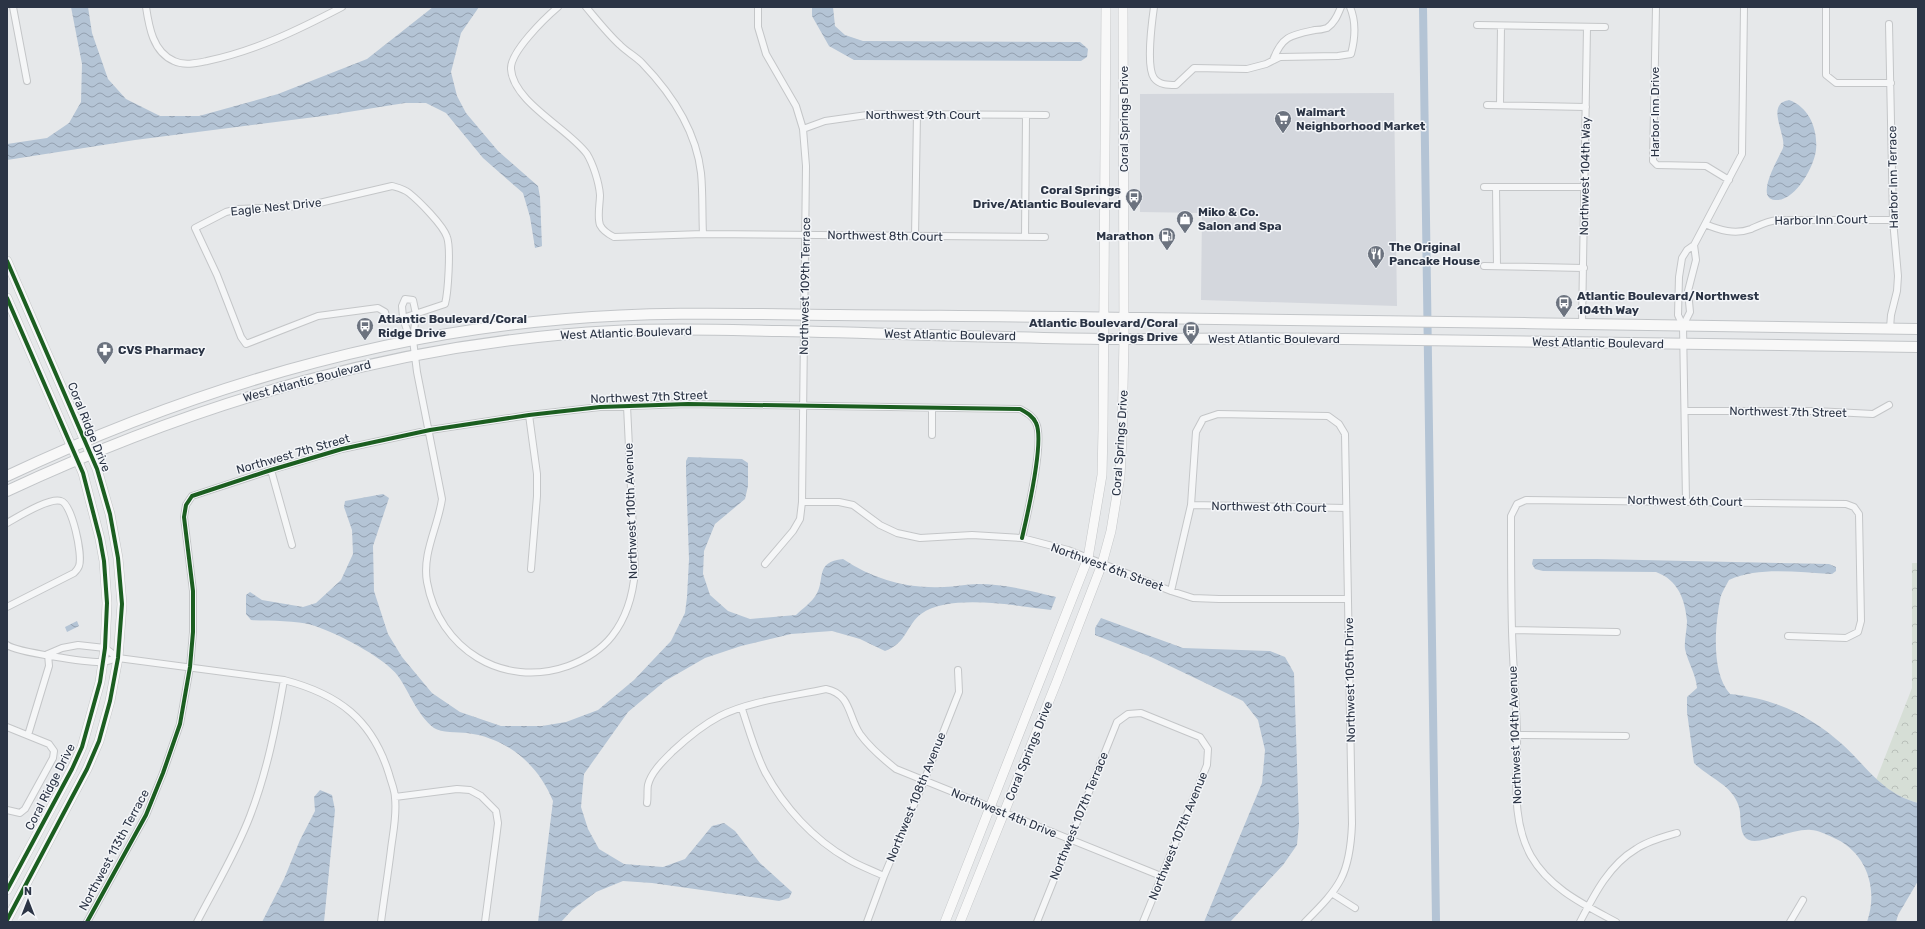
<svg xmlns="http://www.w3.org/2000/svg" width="1925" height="929" font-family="Rubik,sans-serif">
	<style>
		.built { fill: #d4d7dd }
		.forest { fill: url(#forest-crowns) }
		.water { fill: url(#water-waves) }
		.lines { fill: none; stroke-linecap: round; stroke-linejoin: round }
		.canal { stroke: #b4c4d5; stroke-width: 8 }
		.minor-casing { stroke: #c4c6c8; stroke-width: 8 }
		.secondary-casing { stroke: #c4c6c8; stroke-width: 10 }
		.primary-casing { stroke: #c2c5c8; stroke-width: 12 }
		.minor { stroke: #f5f6f7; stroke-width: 6 }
		.secondary { stroke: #f8f8f8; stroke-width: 9 }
		.primary { stroke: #f8f8f8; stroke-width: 10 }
		.cycleway-casing { stroke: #f4f6f9; stroke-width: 6 }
		.cycleway { stroke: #1b5e20; stroke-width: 4 }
		.labels { text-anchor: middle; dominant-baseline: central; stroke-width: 3; stroke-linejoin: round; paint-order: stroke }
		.poi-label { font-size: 12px; font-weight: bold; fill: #2b3445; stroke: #f4f6f9; text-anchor: start }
		.street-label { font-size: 12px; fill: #2b3445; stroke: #f4f6f9 }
	</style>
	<defs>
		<pattern id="forest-crowns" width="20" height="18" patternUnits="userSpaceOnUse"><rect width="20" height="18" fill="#d6ded6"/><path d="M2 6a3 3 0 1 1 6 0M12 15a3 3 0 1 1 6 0" fill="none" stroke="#b8bfb9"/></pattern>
		<pattern id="water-waves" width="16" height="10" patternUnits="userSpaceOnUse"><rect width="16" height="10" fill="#b4c4d5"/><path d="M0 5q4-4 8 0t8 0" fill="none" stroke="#93a0af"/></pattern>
	</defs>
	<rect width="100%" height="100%" fill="#e6e8ea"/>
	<!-- built -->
	<path class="built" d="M1394,93L1397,306L1201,300L1202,213L1140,212V94Z"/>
	<!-- forest -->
	<path class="forest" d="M1912,563H1918V803C1901,798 1889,791 1876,780L1912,688Z"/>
	<!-- water -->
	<path class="water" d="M71,7H88L92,33L108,79L126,99L160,116H199L278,94L367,59L433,7H479L461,33L451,72L457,96L466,113L498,151L538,186L540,197L542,246L535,248L530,217L523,193L483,158L446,113L426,103H405L323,116L135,140L7,160V144L47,138L69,123L81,102L82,64Z
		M812,7H833L835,26L845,35L863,41L1080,42L1088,49L1087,57L1081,61L854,60L829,46L812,16Z
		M1789,100C1809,107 1818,129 1816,150C1814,167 1795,202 1775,200C1754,198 1779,158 1783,148C1786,138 1773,116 1779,106C1781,102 1785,101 1789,100Z
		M688,457L742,459L748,463V486L745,499L715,524L704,551L703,574L710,595L728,611L750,619L796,615C802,609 812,602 816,595C826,579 814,562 843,559C873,579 907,589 944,587C955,587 966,584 978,584C1004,584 1031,591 1056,597L1051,610C1016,606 951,593 921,614C907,624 907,643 885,651L860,639L832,631L791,634L741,646L705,658L665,681L628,712L584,774L581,807L588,829L599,849L624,864L663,867L685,859L712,826L724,823L735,831L760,863L792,892L789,898L779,901L652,883L623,881L596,892L572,910L561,922H538L553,801C538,764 507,738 467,733C458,732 441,733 434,728C417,715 410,693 398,676C384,657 335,632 312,625C296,620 268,621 251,620L246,614V595L250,592L262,600L303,607L316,603L341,580L353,554L352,530L344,507L345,501L383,494L389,498L373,546L374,591L388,634L402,657L432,693L460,712L501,726H542L566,722L598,710L634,680L671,641L685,613L687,597L689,559L686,472V461Z
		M1533,559H1597L1829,564L1836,567V571L1832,574C1799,573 1760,566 1729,580C1726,586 1721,593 1720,600C1715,626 1711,673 1730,694C1775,699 1808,714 1842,744C1868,768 1882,793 1918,803V881L1898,915L1896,922H1867C1879,888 1866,851 1832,837C1825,834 1818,830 1811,830C1794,828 1761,845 1749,840C1738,835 1742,817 1739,807C1733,785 1709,778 1694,763L1687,712V697L1697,688C1696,674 1688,663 1685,649C1684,640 1687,631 1687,621C1685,599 1678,580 1656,572L1543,571L1535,569L1532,564Z
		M1101,618L1183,648L1270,651L1285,657L1294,673L1299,824L1297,845L1283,865L1230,922H1204L1262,783L1265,750L1258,720L1243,701L1151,657L1095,635V628Z
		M77,621L79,626L67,632L65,627Z
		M320,790L332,795L335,810L324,922H262L284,879L300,840L315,811L314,797Z"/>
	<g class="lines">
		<!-- canal -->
		<path class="canal" d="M1423,7L1436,922"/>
		<defs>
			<path id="minor" d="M13,7L27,81
				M146,7C149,27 153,52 174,61C184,66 197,63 207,61C255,51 298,30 342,7
				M558,7C545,18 510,52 511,69C513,102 569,129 587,154C593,164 599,182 600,195C600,203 597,217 600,225C603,231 608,234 614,237L703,234L1045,237
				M586,7C597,20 608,34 620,45C627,52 635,56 642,63C671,93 696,130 701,173C703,193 702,214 703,234
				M758,7V27L766,54L796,106L803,129L806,166L802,502L800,519L793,531L765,564
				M1154,7C1152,21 1146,67 1154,78C1159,85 1168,85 1176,85L1194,68L1247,69L1266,64L1280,57L1338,56L1351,54C1355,39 1356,21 1350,7
				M1656,7L1653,161L1657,165L1706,166L1729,180
				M1826,7V75L1836,83H1891
				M1889,24L1893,220L1898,276L1897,291L1891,315L1890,328
				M1477,25L1605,27
				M1273,60C1282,36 1291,35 1315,30C1319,30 1324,29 1327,28C1335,23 1338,14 1341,7
				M1487,105L1586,107
				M1500,105L1501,26
				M803,129L825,121L874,114L1046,115
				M1484,187H1585
				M1496,187L1497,266
				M1705,224C1719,230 1735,235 1751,229C1760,225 1767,221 1778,220H1893
				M915,237L917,114
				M1025,237L1026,115
				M1484,266L1584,268
				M387,320L385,312L378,308L318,316L246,344L241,337L217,275L195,228L226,212L238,209L287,207L315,204L392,186C399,188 404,189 409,193C419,201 443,225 447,237C451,248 448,293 445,304L403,318
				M1582,324L1587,27
				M1683,326L1678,315L1679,277L1682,258L1687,250L1694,245L1742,154L1744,7
				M413,340L416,314L413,300L405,299L402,306L403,318L407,330L413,340L417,372L442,499C438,527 422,553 427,582C439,649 503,689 568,666C584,660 601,650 612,636C627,617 633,595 635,571L627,406
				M932,409V435
				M1686,411H1815L1873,414L1889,405
				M529,415L537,474V496L531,569
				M271,470L292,545
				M1686,501L1683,326L1690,312L1688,291L1696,260L1694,245
				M802,502H839L853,505L880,525L897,533L920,538L972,535L1022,538L1068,550L1171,591L1193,598L1219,599H1348
				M1191,505L1346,508
				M7,523C18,517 49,497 61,501C72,504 83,555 79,566C78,569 76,571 74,573L7,607
				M1171,591L1191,505L1196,432L1203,419L1218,414L1328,416L1339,424L1345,434L1352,824C1350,875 1340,887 1305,922
				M1512,630L1617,632
				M7,645C16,652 90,663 103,662C108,661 114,659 118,658L284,680C338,694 372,719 389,774C391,782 395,790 395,798C397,815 393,833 391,849C388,874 384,898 381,922
				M48,654L62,648L78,645L105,648L118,658
				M742,709C749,730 755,752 765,772C784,807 813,839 848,859C859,866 872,870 884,876
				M7,727L49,744L54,751L53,758L25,809L20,813L7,810
				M28,735L49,666L48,654
				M1517,735L1626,736
				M395,797L457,789L470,790L481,796L496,811L498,823L496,839L485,922
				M647,803C648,797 647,790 648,785C651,772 664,760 673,751C687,738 703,725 720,716C749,701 794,696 826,689C851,694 848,716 860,734C870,748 882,758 896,769L1161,876
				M1333,894L1355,908
				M87,922L146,815L163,773L180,724L190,667L193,632V591L184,517L186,505L192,496L271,470L342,449L430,430L529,415L600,407L688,404L1020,409C1027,413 1033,416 1036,423C1045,441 1027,516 1022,538
				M197,922C215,887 236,853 250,816C267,772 276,726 284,680
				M867,922L884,876L924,781L959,692L958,670
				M1037,922L1117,722L1128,714L1141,713L1200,737L1208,749L1207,765L1143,922
				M1580,922C1594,895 1609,865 1636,849C1648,841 1663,837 1677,833
				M1616,922C1585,905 1550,889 1531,856C1510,818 1518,775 1517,734C1516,700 1513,665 1512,631C1511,592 1511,554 1511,516L1517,504L1526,500L1846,504L1854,507L1859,514L1861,621L1858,632L1846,638L1788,636
				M1790,922L1803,900"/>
			<path id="secondary" d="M7,261L97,469L110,514L118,558L122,604L118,658L110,701L99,741L87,769L7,920
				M7,298L83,473L100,539L104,561L107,603L105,648L100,682L82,747L72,769L7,890
				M945,922L1088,558L1102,475L1103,430L1106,7
				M960,922L1057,681L1102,564L1111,531L1120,476L1122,438L1124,339L1123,7"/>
			<path id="primary" d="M7,476C183,393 371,335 566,319C656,311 748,314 838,315C939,316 1039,316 1140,318C1399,322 1659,324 1918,329
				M7,491C201,401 399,342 614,331C669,328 725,330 780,331C890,333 1000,338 1110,339C1188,339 1266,338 1344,339C1535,341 1727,345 1918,347"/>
		</defs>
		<!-- minor casing -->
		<use href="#minor" class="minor-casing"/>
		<!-- secondary casing -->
		<use href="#secondary" class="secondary-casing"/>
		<!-- primary casing -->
		<use href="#primary" class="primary-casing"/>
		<!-- minor -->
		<use href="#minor" class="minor"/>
		<!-- secondary -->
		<use href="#secondary" class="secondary"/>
		<!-- primary -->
		<use href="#primary" class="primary"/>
		<defs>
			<path id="cycleway" d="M7,261L97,469L110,514L118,558L122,604L118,658L110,701L99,741L87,769L7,920
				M7,298L83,473L100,539L104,561L107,603L105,648L100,682L82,747L72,769L7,890
				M87,922L146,815L163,773L180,724L190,667L193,632V591L184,517L186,505L192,496L271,470L342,449L430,430L529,415L600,407L688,404L1020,409C1027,413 1033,416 1036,423C1045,441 1027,516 1022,538"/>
		</defs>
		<!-- cycleway casing -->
		<use href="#cycleway" class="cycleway-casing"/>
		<!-- cycleway -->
		<use href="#cycleway" class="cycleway"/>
	</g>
	<!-- icons -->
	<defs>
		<symbol id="supermarket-pin" viewBox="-11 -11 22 30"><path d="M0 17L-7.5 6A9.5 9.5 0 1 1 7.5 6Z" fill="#6c737f" stroke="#f4f6f9"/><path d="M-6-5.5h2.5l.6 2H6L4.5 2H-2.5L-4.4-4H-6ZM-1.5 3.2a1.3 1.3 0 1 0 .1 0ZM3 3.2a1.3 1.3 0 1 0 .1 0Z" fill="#fff"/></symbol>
		<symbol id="bus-pin" viewBox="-11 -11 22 30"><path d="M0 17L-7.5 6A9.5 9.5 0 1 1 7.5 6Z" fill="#6c737f" stroke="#f4f6f9"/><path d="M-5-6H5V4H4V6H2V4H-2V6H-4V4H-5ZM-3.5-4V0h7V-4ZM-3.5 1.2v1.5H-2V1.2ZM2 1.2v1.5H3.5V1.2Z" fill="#fff"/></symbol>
		<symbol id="shop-pin" viewBox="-11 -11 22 30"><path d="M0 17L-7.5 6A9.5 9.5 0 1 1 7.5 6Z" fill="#6c737f" stroke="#f4f6f9"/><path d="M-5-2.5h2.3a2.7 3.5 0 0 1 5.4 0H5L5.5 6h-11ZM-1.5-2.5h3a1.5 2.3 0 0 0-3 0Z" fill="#fff"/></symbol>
		<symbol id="fuel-pin" viewBox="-11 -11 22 30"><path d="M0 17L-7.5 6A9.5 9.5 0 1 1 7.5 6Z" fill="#6c737f" stroke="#f4f6f9"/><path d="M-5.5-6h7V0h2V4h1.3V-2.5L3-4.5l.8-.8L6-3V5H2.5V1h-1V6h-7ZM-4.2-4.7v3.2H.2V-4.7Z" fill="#fff"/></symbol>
		<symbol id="restaurant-pin" viewBox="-11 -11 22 30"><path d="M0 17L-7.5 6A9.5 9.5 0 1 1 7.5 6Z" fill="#6c737f" stroke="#f4f6f9"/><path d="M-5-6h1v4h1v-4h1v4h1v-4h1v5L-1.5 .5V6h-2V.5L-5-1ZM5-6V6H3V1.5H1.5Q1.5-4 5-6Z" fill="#fff"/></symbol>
		<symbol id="pharmacy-pin" viewBox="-11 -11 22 30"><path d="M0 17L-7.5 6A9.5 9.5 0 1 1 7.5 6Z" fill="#6c737f" stroke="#f4f6f9"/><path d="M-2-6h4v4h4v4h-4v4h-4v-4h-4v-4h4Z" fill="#fff"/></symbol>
	</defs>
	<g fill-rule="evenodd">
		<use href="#supermarket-pin" x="1273" y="109" width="20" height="27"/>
		<use href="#bus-pin" x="1124" y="187" width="20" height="27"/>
		<use href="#shop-pin" x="1175" y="209" width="20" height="27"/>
		<use href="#fuel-pin" x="1157" y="226" width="20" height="27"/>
		<use href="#restaurant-pin" x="1366" y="244" width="20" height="27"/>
		<use href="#bus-pin" x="1554" y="293" width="20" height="27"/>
		<use href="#bus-pin" x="355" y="316" width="20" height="27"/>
		<use href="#bus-pin" x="1181" y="320" width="20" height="27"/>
		<use href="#pharmacy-pin" x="95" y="340" width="20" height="27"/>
	</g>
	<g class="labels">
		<!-- poi labels -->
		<g class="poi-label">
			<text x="1296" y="112">Walmart<tspan x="1296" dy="14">Neighborhood Market</tspan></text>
			<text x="1121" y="190" text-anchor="end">Coral Springs<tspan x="1121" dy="14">Drive/Atlantic Boulevard</tspan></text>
			<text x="1198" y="212">Miko &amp; Co.<tspan x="1198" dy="14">Salon and Spa</tspan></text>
			<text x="1154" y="236" text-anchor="end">Marathon</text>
			<text x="1389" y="247">The Original<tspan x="1389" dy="14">Pancake House</tspan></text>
			<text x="1577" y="296">Atlantic Boulevard/Northwest<tspan x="1577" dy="14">104th Way</tspan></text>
			<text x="378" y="319">Atlantic Boulevard/Coral<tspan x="378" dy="14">Ridge Drive</tspan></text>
			<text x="1178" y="323" text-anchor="end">Atlantic Boulevard/Coral<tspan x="1178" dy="14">Springs Drive</tspan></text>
			<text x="118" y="350">CVS Pharmacy</text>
		</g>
		<!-- street labels -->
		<g class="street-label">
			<text transform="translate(1655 112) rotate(-90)">Harbor Inn Drive</text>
			<text x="923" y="115">Northwest 9th Court</text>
			<text transform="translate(1124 119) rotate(-90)">Coral Springs Drive</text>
			<text transform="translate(1585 176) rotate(-89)">Northwest 104th Way</text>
			<text transform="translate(1893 177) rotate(-91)">Harbor Inn Terrace</text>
			<text transform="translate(276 207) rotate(-6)">Eagle Nest Drive</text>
			<text transform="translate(1821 220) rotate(-1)">Harbor Inn Court</text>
			<text transform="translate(885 236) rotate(1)">Northwest 8th Court</text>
			<text transform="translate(805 286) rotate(-89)">Northwest 109th Terrace</text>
			<text transform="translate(626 333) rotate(-2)">West Atlantic Boulevard</text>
			<text transform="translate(950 335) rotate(1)">West Atlantic Boulevard</text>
			<text x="1274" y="339">West Atlantic Boulevard</text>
			<text transform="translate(1598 343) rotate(1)">West Atlantic Boulevard</text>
			<text transform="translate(307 381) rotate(-15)">West Atlantic Boulevard</text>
			<text transform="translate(649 397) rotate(-2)">Northwest 7th Street</text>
			<text transform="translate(1788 412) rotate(1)">Northwest 7th Street</text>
			<text transform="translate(89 427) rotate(68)">Coral Ridge Drive</text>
			<text transform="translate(1120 443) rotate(-86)">Coral Springs Drive</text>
			<text transform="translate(293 454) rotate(-16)">Northwest 7th Street</text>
			<text transform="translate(1685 501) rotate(1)">Northwest 6th Court</text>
			<text transform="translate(1269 507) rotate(1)">Northwest 6th Court</text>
			<text transform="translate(631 511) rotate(-92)">Northwest 110th Avenue</text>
			<text transform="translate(1107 567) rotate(20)">Northwest 6th Street</text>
			<text transform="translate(1350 680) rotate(-91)">Northwest 105th Drive</text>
			<text transform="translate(1515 735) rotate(-92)">Northwest 104th Avenue</text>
			<text transform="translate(1029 751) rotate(-68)">Coral Springs Drive</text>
			<text transform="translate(50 787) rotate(-63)">Coral Ridge Drive</text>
			<text transform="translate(916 797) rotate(-68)">Northwest 108th Avenue</text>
			<text transform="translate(1004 813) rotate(22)">Northwest 4th Drive</text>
			<text transform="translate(1079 816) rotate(-68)">Northwest 107th Terrace</text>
			<text transform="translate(1178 836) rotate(-68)">Northwest 107th Avenue</text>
			<text transform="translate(114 850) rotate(-62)">Northwest 113th Terrace</text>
		</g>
	</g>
	<!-- border -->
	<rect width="1925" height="929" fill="none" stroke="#2b3445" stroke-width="16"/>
	<!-- north arrow -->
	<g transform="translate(28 901)" stroke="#f4f6f9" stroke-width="3" paint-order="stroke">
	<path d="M0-3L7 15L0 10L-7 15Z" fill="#2b3445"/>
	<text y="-6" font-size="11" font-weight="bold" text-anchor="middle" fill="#2b3445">N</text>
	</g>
</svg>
